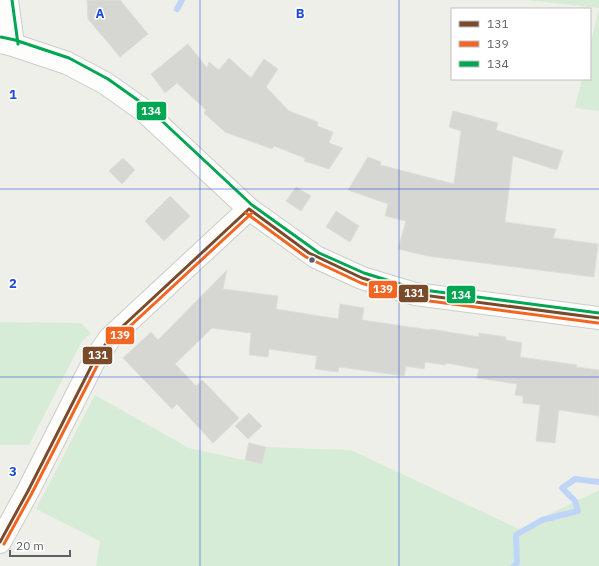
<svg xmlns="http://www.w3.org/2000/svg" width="599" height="566" font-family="'IBM Plex Sans',sans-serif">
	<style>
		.green { fill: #d6ecd7 }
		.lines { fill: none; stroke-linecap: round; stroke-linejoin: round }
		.stream { stroke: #bed5f8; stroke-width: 6 }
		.building { fill: #d6d6d3; stroke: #deded8 }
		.minor-casing { stroke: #cccdcb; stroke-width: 24 }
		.minor { stroke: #fdfdfc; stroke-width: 22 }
		.bus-1-casing { stroke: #fff; stroke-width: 6 }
		.bus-2-casing { stroke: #fff; stroke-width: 6 }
		.bus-3-casing { stroke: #fff; stroke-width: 6 }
		.bus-1 { stroke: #7a4b2a; stroke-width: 3 }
		.bus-2 { stroke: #f26522; stroke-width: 3 }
		.bus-3 { stroke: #00a651; stroke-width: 3 }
		.grid { fill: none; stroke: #1d4ed8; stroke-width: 1; stroke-opacity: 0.55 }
		.bus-dot { fill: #5e6068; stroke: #fff; stroke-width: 1.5 }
		.grid-label { font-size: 13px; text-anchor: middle; font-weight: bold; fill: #1d4ed8; stroke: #fff; stroke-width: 3; stroke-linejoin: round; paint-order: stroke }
		.line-badge { stroke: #fff; stroke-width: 1.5 }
		.badge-label { font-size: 11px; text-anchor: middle; font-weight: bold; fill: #fff }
	</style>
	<rect width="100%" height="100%" fill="#efefe9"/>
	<!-- green -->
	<path class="green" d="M526,0H599V8Z
		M599,9V111L575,108L582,79H590V45Z
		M0,322L81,323L91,333L82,341L29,445H0Z
		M95,395L189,448L262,464L266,447L351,450L519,529L599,490V566H96L100,541L36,509Z"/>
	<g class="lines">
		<!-- stream -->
		<path class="stream" d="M177,9L182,0
			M514,566L517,563L516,535L542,520L578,511L575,501L562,488L575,479L599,482"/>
	</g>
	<!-- building -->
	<path class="building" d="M87,0H120L148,34L120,57L88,19Z
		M188,44L207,68L209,62L219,70L229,58L251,78L264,59L278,69L266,87L289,111L318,122L317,126L333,132L329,143L343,148L329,169L304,161L305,158L274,146L272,149L225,132L204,113L206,110L177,83L165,93L151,74Z
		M453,111L498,123L496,130L563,151L557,170L513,156L505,222L556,229L553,238L598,244L594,277L428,256L398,249L406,221L385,216L388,204L348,190L368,157L381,162L380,165L454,184L461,131L449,127Z
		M123,158L135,170L122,184L109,171Z
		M296,187L311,196L301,211L286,201Z
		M170,196L190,216L164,241L145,221Z
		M336,211L359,226L350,242L326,227Z
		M227,270L223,289L278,296L276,309L338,319L340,304L364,308L362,320L430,330V329L479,337V333L506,337L505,340L522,343L520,357L577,365L576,367L599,370V416L559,410L555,443L536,441L540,405L523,403V396L515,395L517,384L477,378L479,369L446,363L445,365L425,362L424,369L406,366L404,376L339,367L338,372L315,369L317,356L269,349L268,357L249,355L251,333L212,328L175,364L196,386L202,380L239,418L213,443L177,404L172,409L123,358L151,332L158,340Z
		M249,413L262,426L248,439L235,426Z
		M249,443L266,447L262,464L245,460Z"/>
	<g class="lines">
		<defs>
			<path id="minor" d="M7,0L13,45
				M0,42L13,45L67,63L105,83L143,110L249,209L316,257L362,278L415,294L599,318
				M0,542L28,491L95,359L110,338L249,209"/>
		</defs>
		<!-- minor casing -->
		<use href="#minor" class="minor-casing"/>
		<!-- minor -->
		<use href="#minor" class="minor"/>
		<defs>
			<path id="bus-1" d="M249,209L309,253L362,278L415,294L599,318
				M0,542L28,491L95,359L110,338L249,209"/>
			<path id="bus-2" d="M246,213L306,257L361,283L414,299L598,323
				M4,544L32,493L99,362L114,341L252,213"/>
			<path id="bus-3" d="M12,0L18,44
				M1,37L15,40L69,58L108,79L146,106L252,205L319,253L364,273L416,289L599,313"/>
		</defs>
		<!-- bus-1 casing -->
		<use href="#bus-1" class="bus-1-casing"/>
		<!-- bus-2 casing -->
		<use href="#bus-2" class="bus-2-casing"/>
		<!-- bus-3 casing -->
		<use href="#bus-3" class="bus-3-casing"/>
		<!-- bus-1 -->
		<use href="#bus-1" class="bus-1"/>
		<!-- bus-2 -->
		<use href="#bus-2" class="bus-2"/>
		<!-- bus-3 -->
		<use href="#bus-3" class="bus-3"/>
	</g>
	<!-- grid -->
	<path class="grid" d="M200,0V566M399,0V566M0,189H599M0,377H599"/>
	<!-- markers -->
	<circle class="bus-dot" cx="312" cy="260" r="3.5"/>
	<g class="grid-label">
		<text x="100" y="18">A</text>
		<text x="300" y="18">B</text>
		<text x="13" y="99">1</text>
		<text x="13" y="288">2</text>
		<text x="13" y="476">3</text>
	</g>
	<g class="line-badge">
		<rect x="136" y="101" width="31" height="20" rx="4" fill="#00a651"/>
		<rect x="368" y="280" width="30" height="19" rx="4" fill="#f26522"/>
		<rect x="398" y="284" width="31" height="19" rx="4" fill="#7a4b2a"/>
		<rect x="446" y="285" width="30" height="19" rx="4" fill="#00a651"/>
		<rect x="105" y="326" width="30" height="19" rx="4" fill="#f26522"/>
		<rect x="82" y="346" width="31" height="19" rx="4" fill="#7a4b2a"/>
	</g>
	<g class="badge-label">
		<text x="151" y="115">134</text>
		<text x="383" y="293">139</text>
		<text x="414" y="297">131</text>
		<text x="461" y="299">134</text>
		<text x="120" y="339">139</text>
		<text x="98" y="359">131</text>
	</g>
	<!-- legend -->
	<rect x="451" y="8" width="140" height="72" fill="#ffffff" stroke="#bfbfc3"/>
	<rect x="459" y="21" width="20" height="6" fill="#7a4b2a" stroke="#bfbfc3"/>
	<text x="487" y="28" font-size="12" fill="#5e6068">131</text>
	<rect x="459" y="41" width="20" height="6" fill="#f26522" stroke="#bfbfc3"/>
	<text x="487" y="48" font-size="12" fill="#5e6068">139</text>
	<rect x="459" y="61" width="20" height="6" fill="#00a651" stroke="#bfbfc3"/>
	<text x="487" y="68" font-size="12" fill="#5e6068">134</text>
	<!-- scale -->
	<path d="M10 550v6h60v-6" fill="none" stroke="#5e6068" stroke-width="2"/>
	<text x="16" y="550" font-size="12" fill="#5e6068" stroke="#ffffff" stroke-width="3" paint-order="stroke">20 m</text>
</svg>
